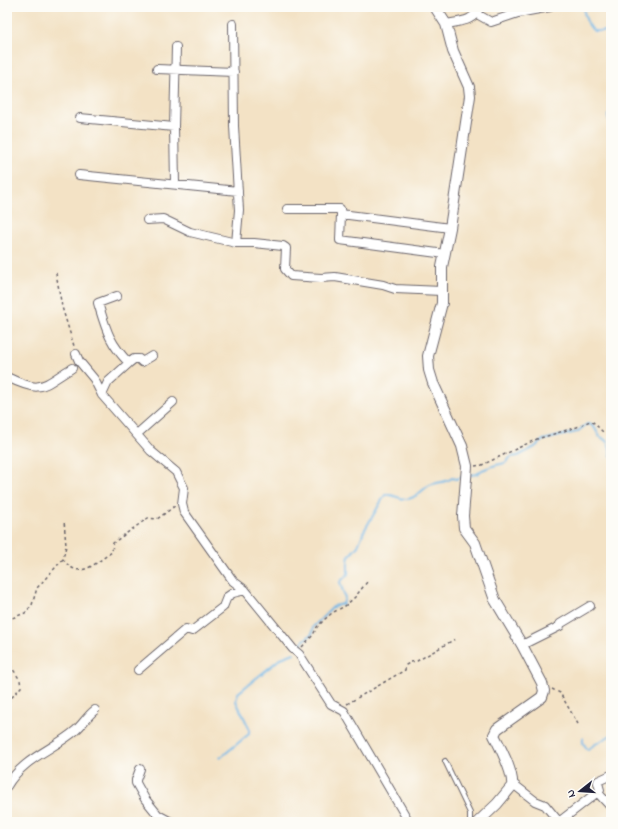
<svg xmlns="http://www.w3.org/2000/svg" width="618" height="829" font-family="'Indie Flower',sans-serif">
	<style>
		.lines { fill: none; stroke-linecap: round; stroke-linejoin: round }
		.stream { stroke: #6fb6e6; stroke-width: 2 }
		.service-casing { stroke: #6b656b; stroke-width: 6 }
		.minor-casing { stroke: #6b656b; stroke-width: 10 }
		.tertiary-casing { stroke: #6b656b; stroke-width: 12 }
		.path { stroke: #6b656b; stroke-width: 1.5; stroke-dasharray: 3 3; stroke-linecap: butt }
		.service { stroke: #fff; stroke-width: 4 }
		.minor { stroke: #fff; stroke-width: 8 }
		.tertiary { stroke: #fff; stroke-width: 10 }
	</style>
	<rect width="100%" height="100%" fill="#fdfcf7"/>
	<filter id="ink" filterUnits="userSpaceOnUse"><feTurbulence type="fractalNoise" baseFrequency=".025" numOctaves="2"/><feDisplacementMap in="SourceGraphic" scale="8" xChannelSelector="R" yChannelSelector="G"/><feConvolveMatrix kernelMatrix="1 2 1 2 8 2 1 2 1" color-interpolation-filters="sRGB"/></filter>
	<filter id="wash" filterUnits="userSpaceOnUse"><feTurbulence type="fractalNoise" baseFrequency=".012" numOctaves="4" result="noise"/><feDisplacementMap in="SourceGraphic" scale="16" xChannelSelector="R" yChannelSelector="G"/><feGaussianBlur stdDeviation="0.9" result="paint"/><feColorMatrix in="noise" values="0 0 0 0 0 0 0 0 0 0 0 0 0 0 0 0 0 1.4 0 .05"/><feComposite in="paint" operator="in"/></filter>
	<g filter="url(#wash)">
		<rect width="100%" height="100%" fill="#f3e2c5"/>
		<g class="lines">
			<!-- stream -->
			<path class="stream" d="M584,7C583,15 588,26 594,31H611
				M611,113L608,115V118L611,123
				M470,475L477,474L482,470L496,465L505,463L511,457L518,456L535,447L543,440L577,432L587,424C594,424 596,430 599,436C609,441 610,446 611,456
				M299,648L303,641L312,634L313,627L334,606L343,604L345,598L340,582L348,574V562L349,556L358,546L364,531L385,495C393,493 399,500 407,499C415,499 422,490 428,486C436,481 444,484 452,478L457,479L462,477
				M583,738V743L588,750L594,745L611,735
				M220,758L249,734V728L236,701L238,693L281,658L294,653"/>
		</g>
	</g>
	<g filter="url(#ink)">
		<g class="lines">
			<defs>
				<path id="service" d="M445,761L470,813V822"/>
				<path id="minor" d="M477,14L491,22L518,13L550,7
					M233,24L234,126L239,210L236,243
					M446,24C461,21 473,22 480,7
					M157,69L234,72
					M80,118L174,127
					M79,175L238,191
					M175,184L174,127L176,47
					M287,209H340L341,214L340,240L445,254
					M341,214L450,228
					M147,220L163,219L190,232L236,243H254L283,246L286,248L285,269L291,276L321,278L335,277L383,285L395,289L442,291
					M117,296L98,303C106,329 109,343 129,363
					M76,354L79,361L94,379L102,395L151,451L176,472L184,488L182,504L184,512L233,581L245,590L293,649L299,654L331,704L344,711L409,822
					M7,377C42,394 41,387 72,368
					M102,395L108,382L129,363L134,359H139L142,362L152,356
					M137,434L173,402
					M522,645L560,626V624L590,606
					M138,670L186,629L192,631L223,607L227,597L233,593L245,590
					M140,769L136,780V783L145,799L158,815L171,822
					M512,783L535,801L545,805L559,822L595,794L598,793L611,807
					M7,786C23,758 53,750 76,730C83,724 87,716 95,710
					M598,793L600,790L598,783V781L611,775"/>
				<path id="tertiary" d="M435,7L446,24L453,51L469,87L470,96L450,228L442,267V303L428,356L429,370L433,383L462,446L467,466L463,516L464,528L475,543L495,600L522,645L542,683L544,691L542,697L497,729L494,735C500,747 514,773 512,786L497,804L478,822"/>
			</defs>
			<!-- service casing -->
			<use href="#service" class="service-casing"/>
			<!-- minor casing -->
			<use href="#minor" class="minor-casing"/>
			<!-- tertiary casing -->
			<use href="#tertiary" class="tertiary-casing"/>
			<!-- path -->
			<path class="path" d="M56,273L62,307L74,346
				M475,466L482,465L537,439L577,427L590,421L593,422L603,432
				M63,559C79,582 95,563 112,552L113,543L148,518L157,519L175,506
				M7,620L25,613L32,605L37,588L63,559L66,546L64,520
				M302,647L313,635L317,627L325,619L332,613L345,606L355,597L367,582
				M7,660L20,680L21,687L7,703
				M552,689L560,693L578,724
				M347,704L405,670L406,665L411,662L417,661L455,639"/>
			<!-- service -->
			<use href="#service" class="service"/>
			<!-- minor -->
			<use href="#minor" class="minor"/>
			<!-- tertiary -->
			<use href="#tertiary" class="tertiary"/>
		</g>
	</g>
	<!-- margin -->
	<rect width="618" height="829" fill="none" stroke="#fdfcf7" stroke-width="24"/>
	<!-- north arrow -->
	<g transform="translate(580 791) rotate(253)" stroke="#fdfcf7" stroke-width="3" paint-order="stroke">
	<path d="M0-3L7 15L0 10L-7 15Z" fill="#22223b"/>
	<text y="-6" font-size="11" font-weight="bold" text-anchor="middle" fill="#22223b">N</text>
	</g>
</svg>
